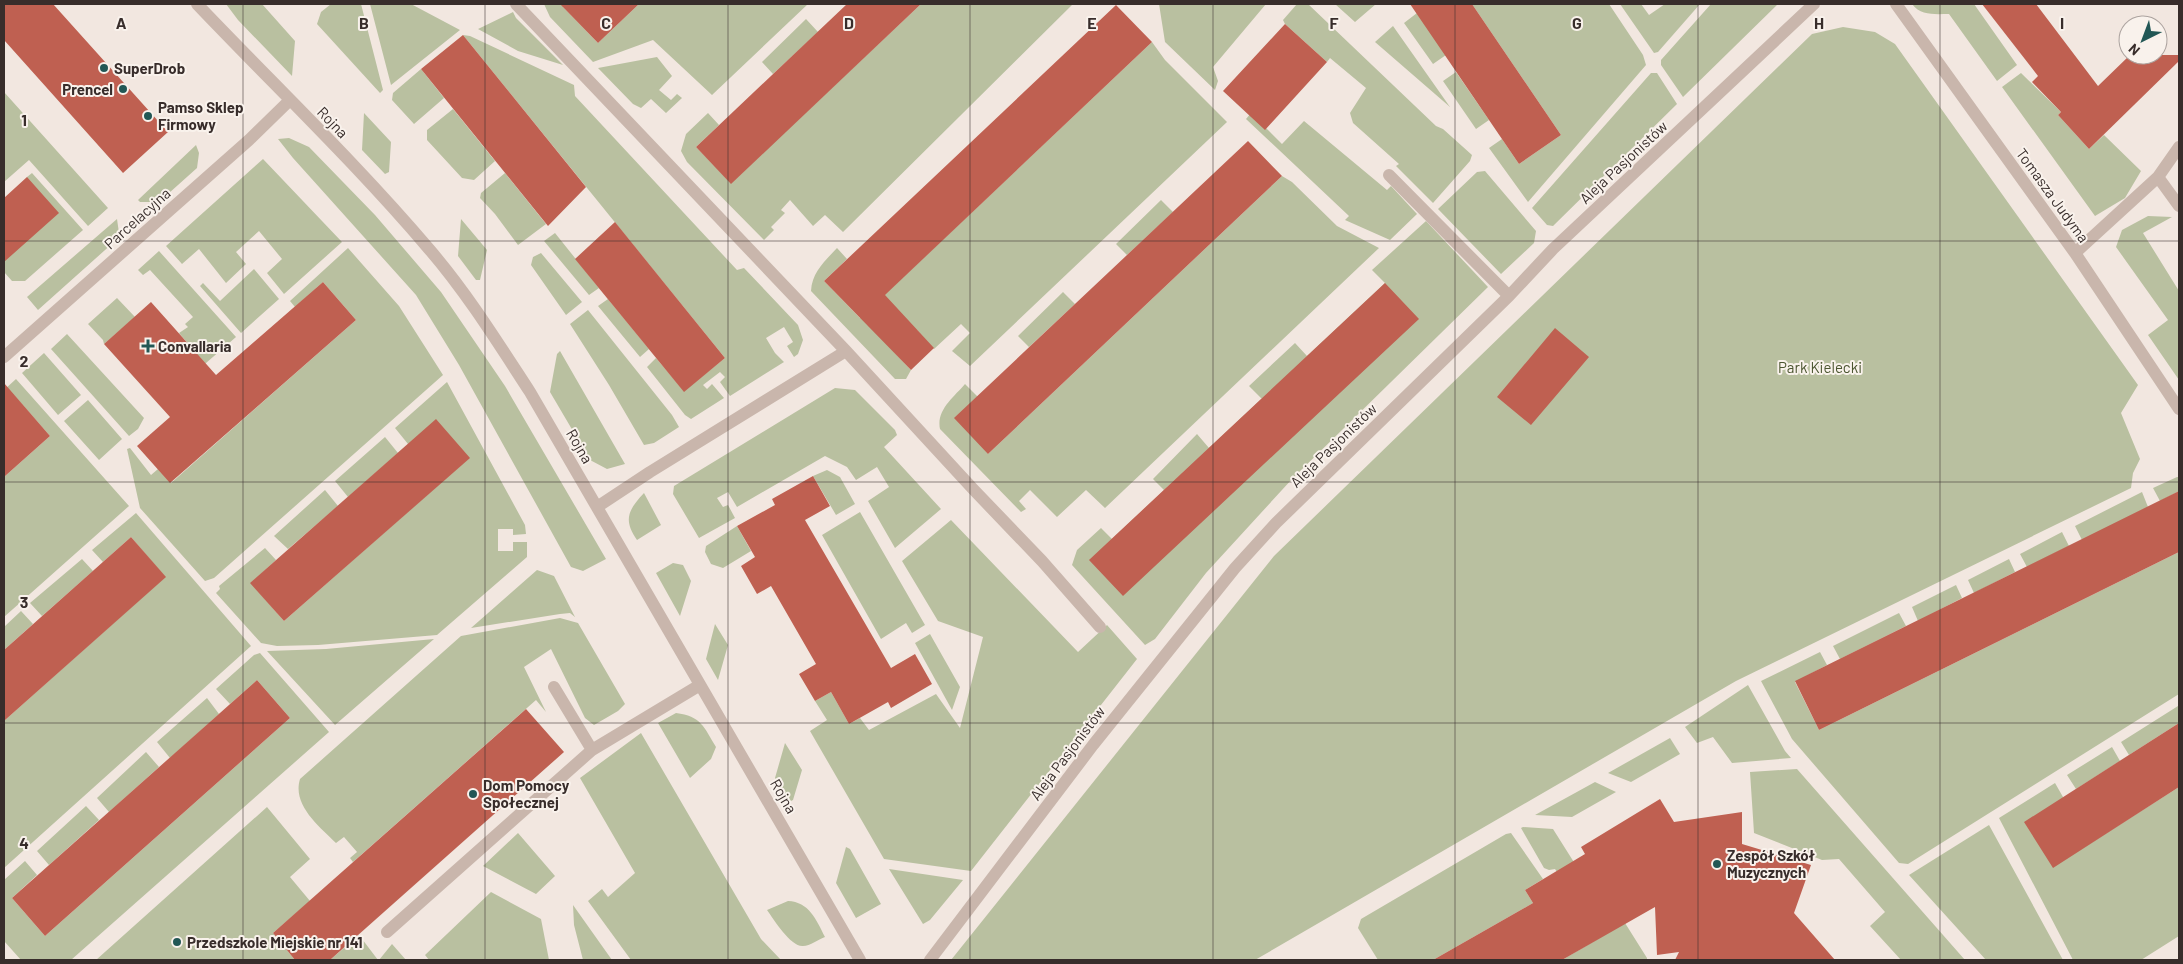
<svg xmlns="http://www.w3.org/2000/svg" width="2183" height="964" font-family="Barlow,sans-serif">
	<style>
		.green { fill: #b9c0a0 }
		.building { fill: #bf6051 }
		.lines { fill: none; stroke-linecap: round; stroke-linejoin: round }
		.minor { stroke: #c9b6ac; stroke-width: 12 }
		.grid { fill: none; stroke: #382d2b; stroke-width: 1; stroke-opacity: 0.55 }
		.poi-dot { fill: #225755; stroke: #f9f2ec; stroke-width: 2 }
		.labels { text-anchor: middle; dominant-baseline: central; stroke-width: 4; stroke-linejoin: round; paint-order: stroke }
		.poi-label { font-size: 15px; font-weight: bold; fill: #382d2b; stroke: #f9f2ec; text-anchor: start }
		.street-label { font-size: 15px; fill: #382d2b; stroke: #f9f2ec }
		.park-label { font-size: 15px; fill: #4b5530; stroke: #f9f2ec }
		.grid-label { font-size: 16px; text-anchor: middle; font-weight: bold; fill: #382d2b; stroke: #f9f2ec; stroke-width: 4; stroke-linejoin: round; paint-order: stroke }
	</style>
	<rect width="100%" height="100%" fill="#f2e7e0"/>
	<!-- green -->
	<path class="green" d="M226,4H262L295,41L292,76L238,20Z
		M331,4H361L383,90L380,93L317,24L321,12Z
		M370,4H411L460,30L391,85Z
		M544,4H566L563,7L598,43L639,4H808L712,95L653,40L593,62L550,17Z
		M921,4H1073L843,232L825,215L813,226L790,200L781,210L785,213L771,227L774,230L764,240L687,162L681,151L686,134L708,113L719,125L696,147L731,183Z
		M1159,4H1266L1213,67L1218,81L1215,90L1165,42Z
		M1297,4H1308L1436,126L1443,129L1472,155L1470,161L1433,203L1396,166L1399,164L1353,123L1350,113L1366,88L1330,58L1327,62L1285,24L1283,20Z
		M1335,4H1376L1355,22Z
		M1472,4H1609L1643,55L1646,65L1528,202L1489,148L1502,139L1519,164L1561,135Z
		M1620,4H1641L1649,15L1665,4H1700L1658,52L1654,53Z
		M1711,4H1778L1683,97L1661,65V60Z
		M1912,4H1974L2017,65L1997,81L1949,14C1935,14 1921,16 1912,4Z
		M513,12L516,18L563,65L518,51L478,29Z
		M1417,13L1446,55L1433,64L1404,23Z
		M806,19L818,32L773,74L762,62Z
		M1393,26L1450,107L1375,42Z
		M1843,27L1875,32L1895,44L2138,385L2121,413L2140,459L2133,473L2131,488L1736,681L1255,960H951L1274,556L1812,34Z
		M463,35L470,36L574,85L575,96L737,270L744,268L798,325L803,340L798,354L794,357L787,346L793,342L784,327L766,338L775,353L784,362L730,396L720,382L725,377L720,372L703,385L707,389L712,384L724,398L691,419L685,415L647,367L656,358L684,391L725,358Z
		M1152,42L1165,60L1227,122L970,366L952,351L970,333L961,324L934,349L917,330L894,352L911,370L906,379H895L811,291C812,272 825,261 837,248L847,259L824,281L860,318Z
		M657,57L672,76L659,90L671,100L677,94L682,98L666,113L651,99L641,108L633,104L598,68Z
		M421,69L444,98L414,124L392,100L393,93Z
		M1456,72L1489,120L1476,129L1443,81Z
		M1651,73H1657L1677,104L1553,226L1547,225L1532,208Z
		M2021,73L2061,112L2058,115L2089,149L2104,135L2141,171L2125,198L2095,216L2002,87Z
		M4,92L108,208L88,226L29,160L4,182Z
		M453,109L495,161L474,180L462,178L427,140V130Z
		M364,113L391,142L389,172L385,174L362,150Z
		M1251,113L1282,144L1304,121L1387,190L1391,186L1417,214L1390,240L1345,220L1349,216L1246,119Z
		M289,138L309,147L375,215L441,292L505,386L606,559L583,571L571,567L459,365L416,295L293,158L278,139Z
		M196,145L199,153L197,168L159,202H140L138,200Z
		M263,159L342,242L284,294L267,273L282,259L259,231L236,252L246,264L226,283L199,249L182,264L166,246Z
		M1485,171L1536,231L1534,243L1501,274L1438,209L1477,172Z
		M32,173L83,230L25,281H12L4,272V260L27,177Z
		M505,173L546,224L518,245L495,214L480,198L481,193Z
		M1282,176L1292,182L1337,226L1379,248L1105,508L1086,490L1057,517L1030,490L1019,501L1026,509L1021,512L940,429C936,410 954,397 965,384L977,396L988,454Z
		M1161,200L1173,212L1127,255L1116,244Z
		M2148,216L2172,217L2143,233L2179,291V380L2148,335L2168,320L2116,247L2122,230Z
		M117,219L119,233L114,242L38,310L27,297Z
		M461,219L487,250L480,280H476L458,256Z
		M1426,221L1488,287L1293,478L1206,573L1155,639L1145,645L1072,565L1077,550L1101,528L1112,539L1385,283L1372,270Z
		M555,233L599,288L589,295L544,241Z
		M348,248L399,306L443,375L214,578L205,581L140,508L127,449L130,448L151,475L158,469L171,483L356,320L323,282L295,307L290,301Z
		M159,251L236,337L176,389L191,347L179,333L188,327L185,324L193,317L150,270L143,275L138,270Z
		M541,253L582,302L566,315L531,265L533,257Z
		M254,269L279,299L241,333L200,286L203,283L220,301Z
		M1063,292L1075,304L1029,347L1018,336Z
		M117,298L135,317L104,344L103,340L88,324Z
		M608,299L649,349L640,357L598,306Z
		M588,310L672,415L679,427L654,443L644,445L609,385L570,324Z
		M67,334L144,418L138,429L129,436L51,349Z
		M1295,343L1307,356L1262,399L1249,386Z
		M560,351L625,464L607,469L590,460L550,392L557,354Z
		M44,353L81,395L58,415L22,373Z
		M16,379L129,506L4,617V477L50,436L14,395L4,404V390Z
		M447,382L525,525L526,534L513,535V529H498V551H513V542H527V557L437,635L318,645L277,646L261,643L216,593L220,589L219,586L265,548L276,560L251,583L284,621L469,458L408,444L395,428Z
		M835,388L855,390L895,430L897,435L884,447L941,509L895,548L868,501L889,487L877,467L856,480L847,467L825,456L737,507L728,492L717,498L723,507L728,505L735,518L699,538L673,494L674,486Z
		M88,400L122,439L99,460L64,421Z
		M1197,434L1209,448L1164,490L1153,479Z
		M385,437L398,453L348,497L335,481Z
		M827,470L840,477L855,504L836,515L813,476Z
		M2177,477H2179V491L2160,501L2153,488Z
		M325,490L338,506L288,549L274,536Z
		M2142,492L2148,507L2082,540L2075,526Z
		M644,493L661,525L637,540C623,520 628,510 644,493Z
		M860,512L925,625L912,633L906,623L881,639L822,535Z
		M136,513L251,646L4,868V721L165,577L131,537L103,562L92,550Z
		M951,520L1078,652L1107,625L1137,659L971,871L884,859L810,731L827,720L815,701L831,692L849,724L860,718L869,730L936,694L960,728L983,637L938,621L902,561Z
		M737,526L751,551L723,568L711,564L705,552L706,546Z
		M2062,532L2069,546L2027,567L2020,554Z
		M2179,552V694L1908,864L1899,863L1792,739L1761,681L1820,652L1827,665L1795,682L1819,730Z
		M82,559L93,571L42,616L30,603Z
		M2009,559L2015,572L1974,593L1968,580Z
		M673,563L683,565L691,581L680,616L656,573Z
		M537,570L554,576L575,617L570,613L560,614L471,628Z
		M1956,585L1962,598L1918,621L1912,607Z
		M21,611L33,624L4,650V627Z
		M1899,613L1906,626L1840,659L1833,646Z
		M560,618L578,623L625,704L618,711L594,725L585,718L551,649L524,667L546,712L536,700L353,862L350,858L357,852L344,837L336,843C319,826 292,805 300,779L461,636Z
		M715,624L728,645L718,680L706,659Z
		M930,634L960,687L952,710L915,643Z
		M434,639L335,725L267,651L326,649Z
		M260,653L329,732L71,960H21L4,941V880L25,861L37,875L12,898L45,936L290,718L257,680L230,704L216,689L254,655Z
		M1748,685L1785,751L1791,758L1732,763L1713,737L1697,743L1685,727Z
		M207,698L219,714L170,758L157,742Z
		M2178,706L2179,723L2129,755L2121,742Z
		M676,713C701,716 704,727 716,747L711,759L690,778L658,723Z
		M641,733L761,939L781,960H631L588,901L602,889L608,897L635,873L580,778Z
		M1670,738L1680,754L1631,782L1608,773Z
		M785,743L802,770L793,800L789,802L775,778Z
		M2112,747L2120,761L2076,789L2067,775Z
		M146,752L159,767L109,812L97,798Z
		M1797,769L1965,960H1901L1870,926L1885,912L1839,859L1822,860L1754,833L1750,772Z
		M1595,782L1616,792L1572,817L1535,815Z
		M2055,783L2063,797L2053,867L2179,787V936L2141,960H2073L1999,818Z
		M86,806L99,820L49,865L37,851Z
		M267,807L310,859L290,877L310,901L273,933L295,960H96Z
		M1989,825L2063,960H1986L1909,875Z
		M1523,827L1553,829L1582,875L1565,884L1555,869L1549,870L1544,868L1521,828Z
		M518,833L555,876L536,894L483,866Z
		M1511,833L1543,879L1525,890L1533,903L1433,960H1378L1358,928L1361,919L1506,834Z
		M846,847L850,849L881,904L856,918L836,883Z
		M889,869L963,880L930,920L923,924Z
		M491,892L541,919L549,960H429L425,955Z
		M788,901C809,902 816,919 825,937C819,939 810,946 803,946C791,947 774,920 767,910Z
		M573,905L612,960H583L574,925Z
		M1625,923L1647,958V960H1562Z
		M359,935L378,960H330Z
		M392,944L406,960H379Z"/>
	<!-- building -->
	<path class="building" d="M4,4H53L168,132L123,173L4,40Z
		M560,4H639L598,43Z
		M847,4H921L731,184L696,147Z
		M1410,4H1472L1561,135L1519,164Z
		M1982,4H2036L2098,86L2130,55H2179V61L2089,149L2058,115L2061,112L2032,82L2038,76Z
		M1116,5L1152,42L885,295L934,348L911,370L824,281Z
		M1285,24L1327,62L1265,130L1223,91Z
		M463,35L586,187L548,226L421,69Z
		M1248,141L1282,176L988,454L954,418Z
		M27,177L59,213L4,262V198Z
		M615,222L725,358L684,392L575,259Z
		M323,282L356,320L170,483L137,446L170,417L104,344L151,302L216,375Z
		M1385,283L1419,319L1123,596L1089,560Z
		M1555,328L1589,357L1531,425L1497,397Z
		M4,383L50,436L4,477Z
		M436,419L470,458L284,621L250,583Z
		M813,476L830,506L805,520L891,668L915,654L932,684L891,708L888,702L849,724L831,692L815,701L799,674L816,664L771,586L757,594L741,566L755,557L737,526L775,505L772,499Z
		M2179,491V552L1819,730L1795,681Z
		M131,537L166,577L4,721V650Z
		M257,680L290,718L45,936L12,898Z
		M526,709L564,752L330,960H295L273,933Z
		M2179,723V787L2053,868L2024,822Z
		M1660,799L1674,822L1742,812V844L1811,865L1794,913L1835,960H1675L1679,952L1657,955L1655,907L1562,960H1433L1533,903L1525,890L1585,854L1581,847Z"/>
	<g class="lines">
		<!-- minor -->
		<path class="minor" d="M197,4C274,85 356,163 429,249C467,293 498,343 530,392L860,960
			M516,4L846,351L973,489L1042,561L1100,627
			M1896,4L2075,253L2179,409
			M1389,175L1509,296
			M2158,177L2179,206
			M2075,253L2158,177L2179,147
			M4,357L249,140L290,100
			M597,507L650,472L846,351
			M554,687L592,750
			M387,932L592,750L700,685
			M930,960L1093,745L1235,568L1276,523L1509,296L1553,249L1814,4"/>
	</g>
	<!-- grid -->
	<path class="grid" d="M243,4V960M485,4V960M728,4V960M970,4V960M1213,4V960M1455,4V960M1698,4V960M1940,4V960M4,241H2179M4,482H2179M4,723H2179"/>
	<!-- markers -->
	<g class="poi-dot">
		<circle cx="104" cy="68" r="5"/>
		<circle cx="123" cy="89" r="5"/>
		<circle cx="148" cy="116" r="5"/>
		<path d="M145.5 338.5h5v5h5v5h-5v5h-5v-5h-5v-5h5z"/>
		<circle cx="473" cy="794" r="5"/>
		<circle cx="1717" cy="864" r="5"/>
		<circle cx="177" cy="942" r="5"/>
	</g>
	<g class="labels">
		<!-- poi labels -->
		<g class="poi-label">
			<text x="114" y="68">SuperDrob</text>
			<text x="113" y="89" text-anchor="end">Prencel</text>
			<text x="158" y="107">Pamso Sklep<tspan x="158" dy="17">Firmowy</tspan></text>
			<text x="158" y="346">Convallaria</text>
			<text x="483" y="785">Dom Pomocy<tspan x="483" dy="17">Społecznej</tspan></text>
			<text x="1727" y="855">Zespół Szkół<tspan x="1727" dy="17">Muzycznych</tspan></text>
			<text x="187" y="942">Przedszkole Miejskie nr 141</text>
		</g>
		<!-- street labels -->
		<g class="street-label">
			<text transform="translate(333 122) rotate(46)">Rojna</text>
			<text transform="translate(1623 162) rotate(-43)">Aleja Pasjonistów</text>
			<text transform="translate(2053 195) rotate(54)">Tomasza Judyma</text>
			<text transform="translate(137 218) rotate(-42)">Parcelacyjna</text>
			<text transform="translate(1333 445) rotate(-44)">Aleja Pasjonistów</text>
			<text transform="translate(580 446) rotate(60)">Rojna</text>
			<text transform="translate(1067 753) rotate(-53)">Aleja Pasjonistów</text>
			<text transform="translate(784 796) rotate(60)">Rojna</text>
		</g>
		<!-- park labels -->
		<g class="park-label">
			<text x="1820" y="367">Park Kielecki</text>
		</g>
	</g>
	<g class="grid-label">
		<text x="121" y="29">A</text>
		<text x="364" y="29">B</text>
		<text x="606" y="29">C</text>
		<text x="849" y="29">D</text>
		<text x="1092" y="29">E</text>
		<text x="1334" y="29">F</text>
		<text x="1577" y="29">G</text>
		<text x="1819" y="29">H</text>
		<text x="2062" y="29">I</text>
		<text x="24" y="126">1</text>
		<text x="24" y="367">2</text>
		<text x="24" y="608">3</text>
		<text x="24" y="849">4</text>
	</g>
	<!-- border -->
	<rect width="2183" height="964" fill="none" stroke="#382d2b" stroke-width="10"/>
	<!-- north arrow -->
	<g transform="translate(2143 40) rotate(222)"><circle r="24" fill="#f9f2ec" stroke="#aca39f"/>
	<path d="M0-4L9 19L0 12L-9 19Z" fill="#225755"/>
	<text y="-8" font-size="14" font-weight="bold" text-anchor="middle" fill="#382d2b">N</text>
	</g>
</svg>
